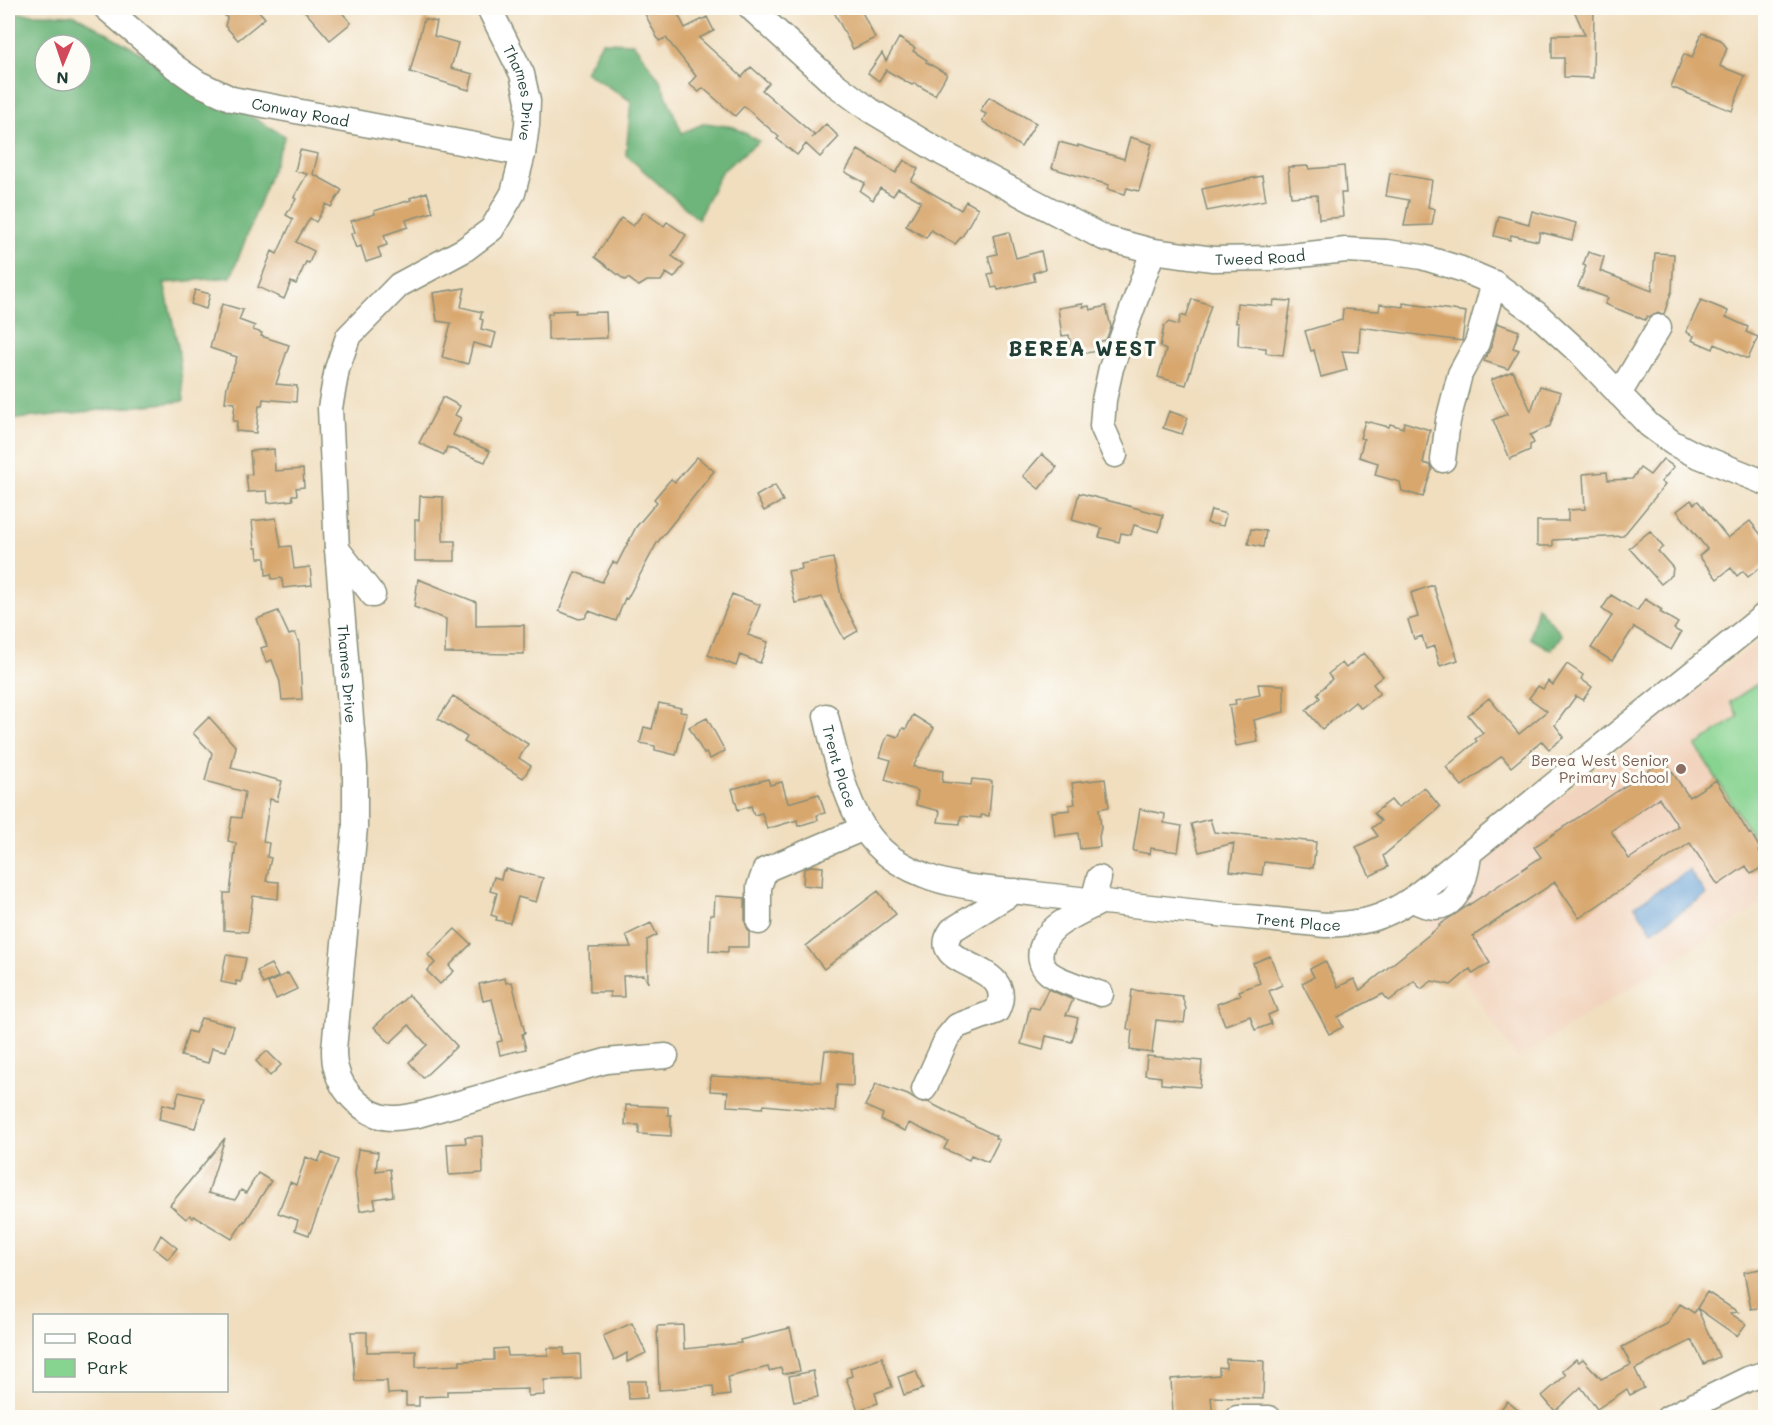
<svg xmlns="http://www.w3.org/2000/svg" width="1773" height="1425" font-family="Mali,sans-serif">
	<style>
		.built { fill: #f2d4be }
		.green { fill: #87d390; stroke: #538862; stroke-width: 1.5 }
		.forest { fill: #6db57a; stroke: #467957; stroke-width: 1.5; fill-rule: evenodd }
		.water { fill: #67a1d6; stroke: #436f85; stroke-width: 1.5 }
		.building { fill: #d8a76e; fill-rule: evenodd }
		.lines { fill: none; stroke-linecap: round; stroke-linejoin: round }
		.minor-casing { stroke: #888e7a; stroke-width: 27 }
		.minor { stroke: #fff; stroke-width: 24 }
		.education-dot { fill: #8d6e63; stroke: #fdfcf7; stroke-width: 2 }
		.labels { text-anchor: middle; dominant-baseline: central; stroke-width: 6; stroke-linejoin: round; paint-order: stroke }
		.street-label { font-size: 15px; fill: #1f3d34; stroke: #fdfcf7 }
		.education-label { font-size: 15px; fill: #785e54; stroke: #fdfcf7; text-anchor: end }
		.district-label { font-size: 21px; font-weight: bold; letter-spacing: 1.5px; fill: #1f3d34; stroke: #fdfcf7 }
	</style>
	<rect width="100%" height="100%" fill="#fdfcf7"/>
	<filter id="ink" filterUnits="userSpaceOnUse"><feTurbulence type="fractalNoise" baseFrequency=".0167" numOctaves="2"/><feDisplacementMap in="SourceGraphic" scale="12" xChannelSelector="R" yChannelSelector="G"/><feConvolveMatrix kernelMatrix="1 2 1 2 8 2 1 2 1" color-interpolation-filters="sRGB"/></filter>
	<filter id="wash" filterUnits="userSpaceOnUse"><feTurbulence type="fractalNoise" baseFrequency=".008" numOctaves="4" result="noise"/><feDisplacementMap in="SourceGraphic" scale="24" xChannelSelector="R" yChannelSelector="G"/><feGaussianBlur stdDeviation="1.35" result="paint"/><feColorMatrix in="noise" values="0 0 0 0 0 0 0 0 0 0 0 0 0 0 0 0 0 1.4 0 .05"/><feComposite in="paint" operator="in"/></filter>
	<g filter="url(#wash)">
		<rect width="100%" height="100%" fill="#f0debf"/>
		<!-- built -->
		<path class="built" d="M1765,636V902L1517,1059L1417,909Z"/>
		<!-- green -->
		<path class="green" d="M1765,679V856L1696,746L1739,716L1730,702Z"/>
		<!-- forest -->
		<path class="forest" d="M8,13L75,15L285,136L231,277L164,283L178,346L184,401L8,420ZM45,45H81V81H45Z
			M602,42L633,43L660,80L682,133L705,123L734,127L759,141L721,172L698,219L626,155L631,101L585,72Z
			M1537,606L1562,635L1551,650L1530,638Z"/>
		<!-- water -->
		<path class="water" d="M1689,870L1706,895L1652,931L1635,906Z"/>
		<g id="blocks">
			<!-- building -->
			<path class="building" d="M219,8H256L265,18L238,40L225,26L227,18Z
				M302,8H338L351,23L330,40Z
				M642,8H675L685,28L707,17L714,31L699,38L742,77L751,67L769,83L762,90L814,135L812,138L826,124L839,137L820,157L806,144L797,155L777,139L779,137L744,106L735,116L703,88L699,92L689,84L696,76L666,38L659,41Z
				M832,8H860L875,38L853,49Z
				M1573,8H1594L1593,78L1564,77V58H1552V35H1585Z
				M424,19L437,22L434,36L458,43L451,68L473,74L469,90L410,72Z
				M1702,33L1721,40L1727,48L1720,66L1745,76L1732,111L1671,87L1684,54L1692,58Z
				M899,38L915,48L913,51L927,60L926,62L947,74L935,95L914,83L912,85L886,70L879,81L868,73L882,53L886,61Z
				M989,97L1036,123L1021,147L982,121L986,114L980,111Z
				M1130,137L1152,144L1139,191L1127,188L1125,194L1107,189L1109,185L1052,168L1059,142L1078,147V145L1124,159Z
				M300,150L318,154L313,174L342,190L331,207L326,204L316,222L310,218L296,242L314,251L309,263L306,262L296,284L291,282L284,299L258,287L272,251L277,254L293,219L286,215L296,199L294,197L307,174L295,171Z
				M858,150L896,173L904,160L918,169L911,181L961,210L966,201L978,208L963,235L955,244L931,230L926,238L906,226L921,201L898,188L893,196L880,188L873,200L860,191L865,183L845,172Z
				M1308,166L1309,169L1344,166L1346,193H1341L1343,217L1319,219L1317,195L1291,197L1288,167Z
				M1390,173L1432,180L1428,207L1435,209L1432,225L1404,226L1409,200L1386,196Z
				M1262,176L1266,200L1207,211L1202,189Z
				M427,192L433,212L406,220L408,227L384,235L387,245L378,248L381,257L366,262L361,246L356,248L351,234L355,232L351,221L375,214L374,211L411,200L410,198Z
				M1532,211L1576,223L1572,240L1540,232L1538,241L1511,235L1510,240L1494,236L1499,216L1529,224Z
				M644,212L664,226L667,222L686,235L672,256L684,265L674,278L666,273L661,281H647L639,286L628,278L625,280L595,257L621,218L633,226Z
				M1009,232L1016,258L1041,251L1045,269L1033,273L1035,281L998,290L997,287L992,288L988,274L993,273L988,256L997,254L993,236Z
				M1588,252L1604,257L1600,271L1652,291L1655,253L1674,254L1672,290L1664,314L1659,313L1649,317L1647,316L1645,320L1605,304L1608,298L1578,287L1586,266L1583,265Z
				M465,288L461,307L482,312L480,319L483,320L481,329L496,333L492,348L473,343L468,364L442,357L451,323L437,321L433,293Z
				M195,290L210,294L206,309L191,304Z
				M1192,299L1211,305L1186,385L1158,377L1166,350L1160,347L1164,326L1169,322L1178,325L1181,315L1186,317Z
				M1274,300L1291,301L1283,355L1266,353V348L1240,346L1238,344L1239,323H1236L1237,303L1273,306Z
				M1701,300L1728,311L1726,317L1748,327L1746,332L1758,337L1748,359L1715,344L1713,349L1692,340L1694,336L1686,332Z
				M1403,303L1466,312L1462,341L1360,327L1359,352L1342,351L1347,370L1321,377L1314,350L1311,351L1305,331L1342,320L1343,309L1379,311L1380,304L1403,307Z
				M222,304L243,310L239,320L255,326L253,330L262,333L261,336L289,345L276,384L297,386L296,402L263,399L262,406H259L256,433L236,431L237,421H233L235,403L225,402L227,386L237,357L210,348Z
				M1083,304V307L1089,306L1090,310L1106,306L1111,327L1106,340L1097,342L1099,351L1073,355L1069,335L1062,336L1058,308Z
				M576,310L575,313L606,312L607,338L548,340V314H552V311Z
				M1497,323L1519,331L1513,348L1519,350L1508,369L1484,361L1491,347Z
				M1513,371L1531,411L1540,386L1561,392L1550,426L1530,435L1534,443L1530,445V450L1510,459L1493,420L1507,414L1491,380Z
				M443,397L460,406L455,415L461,418L453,435L490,451L485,462L447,447L444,455L419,443Z
				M1169,411L1188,418L1182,434L1163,428Z
				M1365,421L1389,427L1390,424L1403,428L1404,422L1430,430L1423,463L1430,465L1432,469L1423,497L1402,491L1400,482L1375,475L1378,463L1359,457L1364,439L1360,438Z
				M274,449L275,471L303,469L304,487L296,488L297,495H292L293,500L268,503L267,491L248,492L246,475L252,474L250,451Z
				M1042,454L1057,467L1039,489L1023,476Z
				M697,457L714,471L657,543L627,599L625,598L616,621L589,611L585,618L579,619L559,611L575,572L602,582L613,562L617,564L636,527L657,502L654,499L671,479L675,482Z
				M1663,459L1674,467L1661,482L1665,485L1623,536L1553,540V546H1537V521H1568V510L1585,509L1583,474L1607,472L1608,480L1632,479L1640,468L1650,475Z
				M775,485L783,501L764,511L756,496Z
				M1079,493L1163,515L1159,532L1134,525L1131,535L1121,533L1119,542L1099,537L1102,528L1072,520Z
				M420,496L443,497V541H455V561H415V520H419Z
				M1691,500L1694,504L1698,501L1728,538L1750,521L1766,541V563L1748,577L1743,571L1737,576L1731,568L1717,579L1699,556L1707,549L1677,511Z
				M1211,510L1226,514L1223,526L1207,523Z
				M276,518L281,547L291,546L294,569L310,567L312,585L283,588L282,578L272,579L271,574L266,575L265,558H258L257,548H255L252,521Z
				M1251,529L1266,531L1263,547L1248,544Z
				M1650,531L1663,547L1658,551L1673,568L1672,575L1661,584L1629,548Z
				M833,558L842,600L858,631L844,639L822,597L795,603L788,571L802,569L801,564Z
				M418,579L476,602V626L524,625V654L445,653L446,619L414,607Z
				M1433,585L1458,660L1440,666L1434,646L1426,649L1422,636L1414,639L1408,620L1418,617L1411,593Z
				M732,594L760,605L748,635L768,642L760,663L740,655L736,666L708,655Z
				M1611,595L1637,611L1645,599L1662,610L1660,612L1678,623L1674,629L1681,633L1671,650L1634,627L1612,661L1591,648L1612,616L1602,609Z
				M278,611L289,635L295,633L299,643L302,699L282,700L280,682L272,660L266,662L261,648L267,646L257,619Z
				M1364,653L1383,676L1373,684L1380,693L1361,708L1355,702L1322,729L1306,710L1320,698L1317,694L1332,679L1328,674L1342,663L1346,668Z
				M1567,664L1583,675L1581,679L1592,687L1583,700L1576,696L1555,725L1564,737L1549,749L1542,741L1511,767L1502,756L1462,786L1446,767L1477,741L1475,739L1483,733L1468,715L1489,698L1519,734L1547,711L1529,698L1538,686L1543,689L1548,681L1553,685Z
				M1258,684L1284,685V712L1254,720L1258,742L1236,746L1229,705L1236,704L1235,700L1260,695Z
				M453,696L528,744L519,758L531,766L523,778L464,742L467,737L438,719Z
				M659,703L681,708L680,712L687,713L676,755L655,750V746L640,743L644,727L652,729Z
				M913,715L934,728L913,767L943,771L942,782L971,785L972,779L992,781L989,816L981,815V818L961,816L960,824L938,822L940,811L916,805L918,791L885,780L891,760L880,757L885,741L889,734L898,737L903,728L906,729Z
				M209,717L236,747L231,768L282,781L277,801L270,799L263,842L269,843L267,857L271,858L266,881L279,882L278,899L253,896L248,932L224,930V893H230L236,843L228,841L232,817L241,818L245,792L205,781L212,753L193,733Z
				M707,718L725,751L710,759L706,753L704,754L689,727Z
				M1664,760L1689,797L1716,780L1749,834L1751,833L1761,850L1759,851L1766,865L1751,874L1746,866L1718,885L1690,843L1579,918L1555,882L1473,936L1490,963L1473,974L1470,969L1451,985L1432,981L1421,989L1414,981L1389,1001L1383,994L1338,1017L1343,1027L1329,1034L1302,983L1314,977L1310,969L1325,961L1338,987L1354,979L1360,990L1440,926L1439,925L1541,857L1534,847ZM1659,798L1678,826L1629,859L1611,831Z
				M768,779L770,785L782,782L788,803L819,794L825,813L817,815L818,820L798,826L797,820L767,829L762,813L754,815L751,806L738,810L732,789Z
				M1105,779L1109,807L1099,809L1101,828L1099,837L1100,847L1080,849L1078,833L1055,836L1052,812L1070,810L1069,805L1075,804L1072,783Z
				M1424,787L1440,807L1383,856L1388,867L1370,876L1356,847L1378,836L1372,828L1381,821L1374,813L1391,800L1396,806L1399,807Z
				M1140,809L1165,814L1164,823L1182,826L1178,852L1151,848L1150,854L1133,851Z
				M1210,819L1214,832L1316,842L1313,868L1264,862L1262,875L1230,871L1234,843L1199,852L1191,824Z
				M810,866L823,867L822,887L803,885L804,869Z
				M506,869L543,878L536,902L518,897L510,923L496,920L497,917L491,915L497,893L490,891L494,877L501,879L503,871H505Z
				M878,891L896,914L824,969L806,946Z
				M715,896L745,898V922L749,932V947H728V952L709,951L710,915H714Z
				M651,923L657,935L647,940L648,983L644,975L623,976L624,997H610V992H590L589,948L631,947L626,935Z
				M455,929L471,944L449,966L454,971L440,984L427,971L435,963L428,955Z
				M226,955L246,958L241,982L236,981V985L221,982Z
				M1270,956L1282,985L1269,991L1277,1011L1268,1015L1271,1024L1255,1030L1250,1016L1225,1025L1217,1004L1241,995L1239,991L1260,983L1253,963Z
				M271,964L278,977L263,984L257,971Z
				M288,973L297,989L276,999L268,983Z
				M505,978L506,983L512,982L525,1033L522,1034L526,1049L500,1055L497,1042L502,1041L492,999L483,1001L479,984Z
				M1048,989L1073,1000L1066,1015L1078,1018L1072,1042L1046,1036L1043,1050L1021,1044L1030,1007L1039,1009Z
				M1132,990L1182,996L1186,1009L1184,1023L1156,1020L1152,1053L1130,1050L1132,1030L1127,1029Z
				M409,995L457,1046L423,1078L409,1062L427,1045L409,1025L390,1043L374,1027Z
				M201,1018L234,1026L226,1051L212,1048L208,1063L181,1056L188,1031L195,1033Z
				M825,1050L853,1054V1086L837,1085L835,1112L764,1105L763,1108L727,1106L728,1092L710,1091L711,1076L821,1082Z
				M267,1051L281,1065L270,1076L256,1061Z
				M1147,1056L1202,1061L1200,1087L1161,1084V1077L1145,1075Z
				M876,1084L908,1095L919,1102H928L996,1136L995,1138L999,1140L988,1162L971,1155L969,1160L944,1149L948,1141L909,1123L905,1131L881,1120L883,1114L865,1106Z
				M179,1092L204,1098L195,1128L159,1119L163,1104L175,1107Z
				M626,1105L668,1107V1115H671V1136L639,1134V1125H625Z
				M482,1136L483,1173L449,1175L447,1144L466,1143L465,1137Z
				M225,1138L208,1193L235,1200L241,1190L246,1193L258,1173L271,1181L245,1222L244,1221L232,1239L194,1216L193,1218L190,1215L186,1219L170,1205Z
				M358,1149L378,1152L376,1171L390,1169L393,1196L374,1199L376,1208L360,1211L355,1174Z
				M322,1153L338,1160L309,1235L295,1230L298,1220L278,1213L290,1182L296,1185L306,1157L318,1162Z
				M161,1235L177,1248L168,1259L154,1248Z
				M1766,1268V1307L1751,1309L1744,1272Z
				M1707,1292L1738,1312L1730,1313L1746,1324L1737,1336L1697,1308Z
				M1680,1304L1694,1313L1697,1308L1719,1357L1704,1364L1692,1340L1635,1369L1644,1388L1630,1395L1627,1389L1597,1409L1581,1387L1555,1411L1542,1396L1566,1375L1562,1371L1576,1359L1579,1362L1583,1359L1601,1379L1631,1365L1622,1347L1667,1324Z
				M632,1323L646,1353L627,1362V1353L614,1360L603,1336Z
				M683,1325L684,1349L741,1343L740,1340L790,1328L800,1371L783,1374L781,1368L769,1371L768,1367L728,1377L730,1395L714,1397L713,1386L659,1390L657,1326Z
				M351,1332H367V1352L416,1351V1367L460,1365V1361L494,1360V1349L507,1348L508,1356L548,1355V1348H564V1355L580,1354L581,1379L544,1380V1395L528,1396V1389L447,1391V1396L419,1397V1406H406V1393L388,1394L387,1381H355Z
				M882,1357L892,1387L875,1393L878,1403L858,1410L846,1378L852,1376L850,1368Z
				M1226,1359L1264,1361L1263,1399L1211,1397L1213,1418H1176V1415H1173L1171,1379L1219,1375V1367L1226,1368Z
				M813,1371L818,1397L794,1402L789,1376Z
				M916,1371L923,1389L904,1395L898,1377Z
				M628,1381H646L647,1398L629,1399Z
				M1507,1401L1528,1418H1495Z"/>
		</g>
	</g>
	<g filter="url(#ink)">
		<use href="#blocks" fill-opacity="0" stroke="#888e7a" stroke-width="1.5"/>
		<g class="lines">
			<defs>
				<g id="minor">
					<path id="s1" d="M106,8L175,67L198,83L232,99L523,154"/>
					<path id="s2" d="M489,8L522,74L528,101L527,125L523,154L513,193L492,229L464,250L399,285L348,337L337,369L330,408L337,549L355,766V827L334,1049C334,1055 334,1062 336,1068C341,1092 368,1119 394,1118C402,1118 410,1116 418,1115L606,1061L666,1056"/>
					<path id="s3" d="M751,8L832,82L870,110L942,153L1104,238L1153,251L1213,259L1272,258L1346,250L1386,252L1422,257L1461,269L1494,283L1537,314L1582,355L1649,425L1673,443L1694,454L1766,483"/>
					<path d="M1619,394L1659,327"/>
					<path d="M1115,455L1102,426L1104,400L1111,368L1153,251"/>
					<path d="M1443,460L1448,421L1460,374L1477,343L1494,283"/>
					<path d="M337,549L373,595"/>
					<path id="s4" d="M826,716C836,757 847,815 878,846C889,858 908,869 924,875C956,889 1001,889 1036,894C1132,906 1229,915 1326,925C1363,923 1381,920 1412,899L1766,614"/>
					<path d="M1412,899C1451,923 1465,888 1469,855"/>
					<path d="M1093,900L1099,878"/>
					<path d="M759,922V887L765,870L864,828"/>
					<path d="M1101,994C1085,988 1063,983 1049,973C1032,959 1043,937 1057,926C1070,916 1088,909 1102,901"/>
					<path d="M924,1089L947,1038L957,1026L997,1011C1021,960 923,970 952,930L1015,891"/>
					<path d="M1237,1418H1269"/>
					<path d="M1668,1418L1748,1379L1766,1373"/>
				</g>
			</defs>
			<!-- minor casing -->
			<use href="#minor" class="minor-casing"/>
			<!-- minor -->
			<use href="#minor" class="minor"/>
		</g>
	</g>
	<!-- markers -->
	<circle class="education-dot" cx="1681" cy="769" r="6"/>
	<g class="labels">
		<!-- street labels -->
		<g class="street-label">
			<text stroke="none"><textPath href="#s2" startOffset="92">Thames Drive</textPath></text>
			<text stroke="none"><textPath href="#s1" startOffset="226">Conway Road</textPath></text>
			<text stroke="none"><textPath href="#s3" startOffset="582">Tweed Road</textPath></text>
			<text stroke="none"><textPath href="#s2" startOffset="758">Thames Drive</textPath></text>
			<text stroke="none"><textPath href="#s4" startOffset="52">Trent Place</textPath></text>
			<text stroke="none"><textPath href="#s4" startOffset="574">Trent Place</textPath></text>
		</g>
		<!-- education labels -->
		<g class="education-label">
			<text x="1669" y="760">Berea West Senior<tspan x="1669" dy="17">Primary School</tspan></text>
		</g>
		<!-- district labels -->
		<g class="district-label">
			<text x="1083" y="347">BEREA WEST</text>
		</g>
	</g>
	<!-- margin -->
	<rect width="1773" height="1425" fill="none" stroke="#fdfcf7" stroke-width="30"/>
	<!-- legend -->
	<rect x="33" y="1314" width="195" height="78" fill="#fdfcf7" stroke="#a4b0a9" stroke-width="1.5"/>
	<rect x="45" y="1334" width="30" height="9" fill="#ffffff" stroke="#a4b0a9" stroke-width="1.5"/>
	<text x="87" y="1344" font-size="18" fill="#1f3d34">Road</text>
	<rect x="45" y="1359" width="30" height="18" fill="#87d390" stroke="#a4b0a9" stroke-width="1.5"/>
	<text x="87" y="1374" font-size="18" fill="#1f3d34">Park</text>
	<!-- north arrow -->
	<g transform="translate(63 63) rotate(182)"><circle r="28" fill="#fdfcf7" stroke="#a4b0a9" stroke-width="1.5"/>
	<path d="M0-4.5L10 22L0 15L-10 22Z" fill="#d1495b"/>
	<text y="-9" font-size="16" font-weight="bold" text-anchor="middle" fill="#1f3d34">N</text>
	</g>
</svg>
